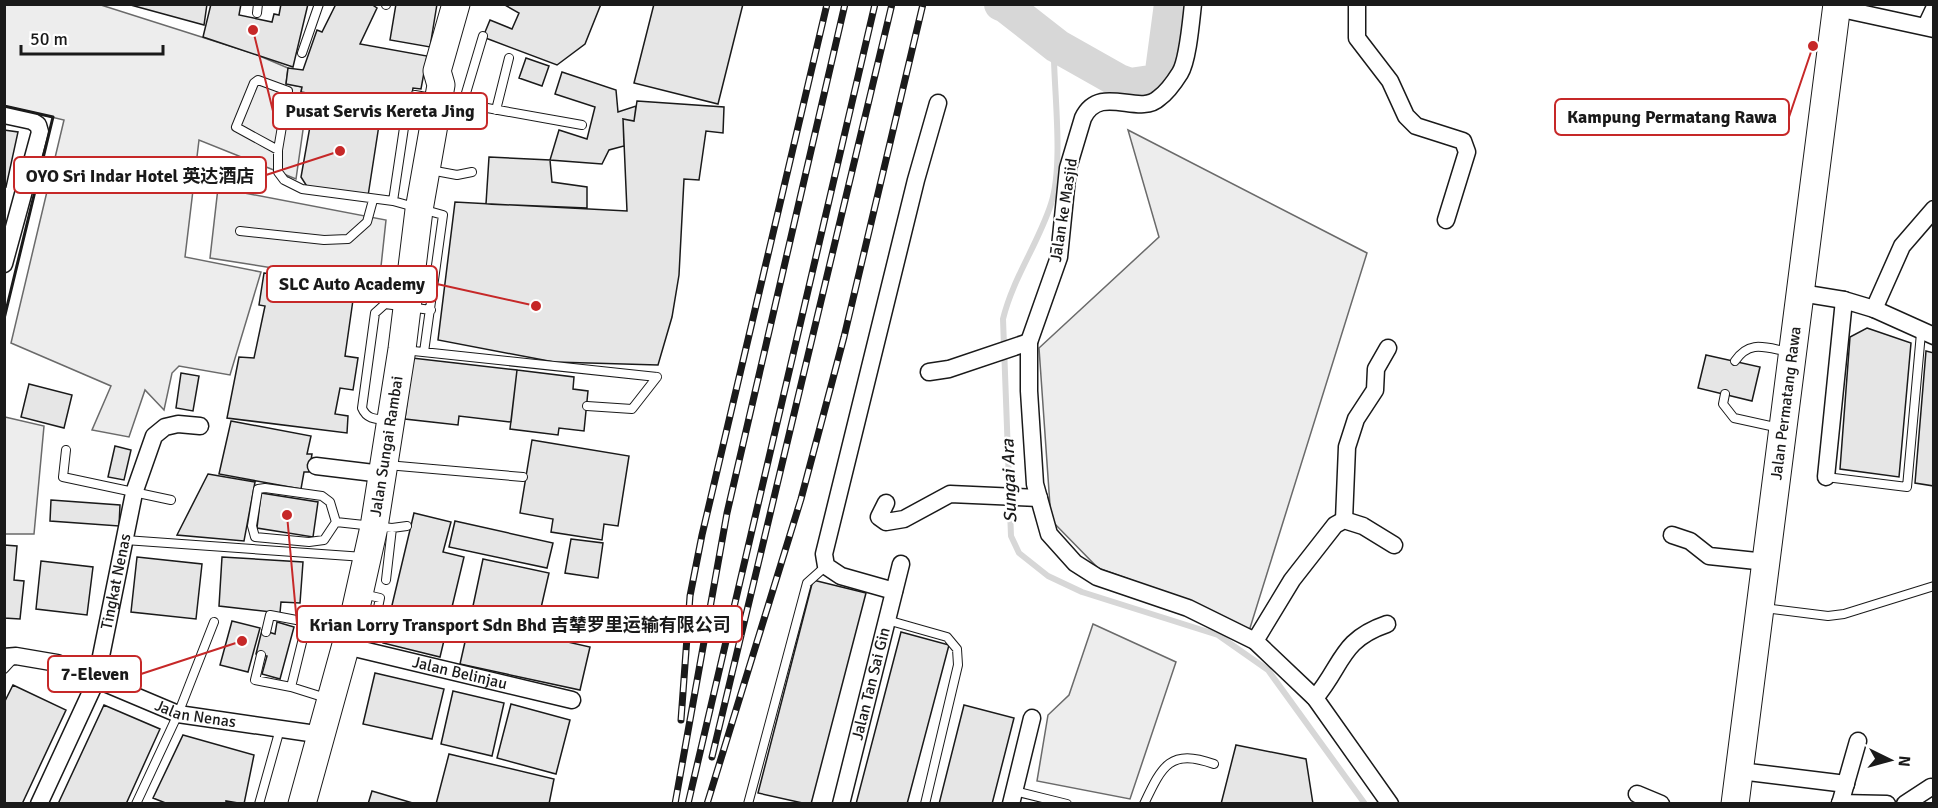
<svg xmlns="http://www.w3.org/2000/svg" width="1938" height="808" font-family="Signika,'Noto Sans SC',sans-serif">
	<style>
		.built { fill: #ededed; stroke: #6a6a6a; stroke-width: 1.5 }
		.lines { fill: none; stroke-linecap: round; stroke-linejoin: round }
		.stream { stroke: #d7d7d7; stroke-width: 6 }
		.river { stroke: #d7d7d7; stroke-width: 34 }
		.building { fill: #e6e6e6; stroke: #1a1a1a; stroke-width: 1.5 }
		.lane-casing { stroke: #1a1a1a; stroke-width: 10 }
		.street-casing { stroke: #1a1a1a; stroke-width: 19 }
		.primary-casing { stroke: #1a1a1a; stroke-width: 29 }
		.lane { stroke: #fff; stroke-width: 8 }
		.street { stroke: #fff; stroke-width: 16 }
		.primary { stroke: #fff; stroke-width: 27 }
		.rail-casing { stroke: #1a1a1a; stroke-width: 7 }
		.rail { stroke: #fff; stroke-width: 4.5; stroke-dasharray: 14; stroke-linecap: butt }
		.wall { stroke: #1a1a1a; stroke-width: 3 }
		.labels { text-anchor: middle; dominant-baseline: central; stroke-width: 4.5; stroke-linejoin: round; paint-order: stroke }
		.street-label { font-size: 16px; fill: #1a1a1a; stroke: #fff }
		.water-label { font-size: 18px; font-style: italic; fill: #1a1a1a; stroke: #fff }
		.leader { fill: none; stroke: #c62828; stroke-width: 2 }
		.callout-dot { fill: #c62828; stroke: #fff; stroke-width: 2 }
		.callout { fill: #fff; stroke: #c62828; stroke-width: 2 }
		.callout-label { font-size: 18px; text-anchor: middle; font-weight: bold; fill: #1a1a1a }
	</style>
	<rect width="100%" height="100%" fill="#fff"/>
	<!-- built -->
	<path class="built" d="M5,4L101,5L255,54L288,68L286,84L302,87L301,92L308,95L296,179L199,140L185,257L261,272L230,375L179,366L172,373L164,410L145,390L129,437L92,430L111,386L11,343L64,120L5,106Z
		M1128,130L1367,253L1245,644L1173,595L1098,568L1051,520L1039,348L1159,237Z
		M218,188L386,220L379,285L210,258Z
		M5,417L44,426L34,534H5Z
		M1093,624L1176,662L1130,799L1037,781L1048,715L1069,695Z"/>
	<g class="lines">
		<!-- stream -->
		<path class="stream" d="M1057,46L1054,60C1055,100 1063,167 1051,204C1038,244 1013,278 1003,319L1011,536L1019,553L1048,576L1082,592L1218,635L1268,670L1365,804"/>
		<!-- river -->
		<path class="river" d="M1001,4L1006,6L1057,46L1119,81L1130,85L1157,81L1162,71L1171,4"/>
	</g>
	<!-- building -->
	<path class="building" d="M127,4H207L204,25Z
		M211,4H241L239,15L272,22L274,14L279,15L281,4H308L293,67L203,37Z
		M336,4H371L377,8L360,44L427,56L421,89L413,88L409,111L301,92L302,87L286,84L288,68L303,70L317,30L322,32Z
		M396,4H437L430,47L390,40Z
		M503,4H601L585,44L557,65L483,37L490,20L512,29L519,13Z
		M654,4H743L718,104L634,83Z
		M526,58L549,66L542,86L519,78Z
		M562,72L616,90L618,112L636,106L634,121L623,119L624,146L609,150L602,164L550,160L559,130L587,139L595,107L555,94Z
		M637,101L724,107L723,133L706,131L699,180L684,179L679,275L672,317L658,365L554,362L438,340L455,202L627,211L623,119L634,121Z
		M312,115L379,125L368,196L308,188L301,177Z
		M4,130L18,132L6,187L4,186Z
		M489,157L550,160L552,182L587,187V208L486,204Z
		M264,273L355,286L345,356L358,358L353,390L340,388L335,414L348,416L347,433L227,418L239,357L254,358L265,306L259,305Z
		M1867,328L1911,343L1899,477L1840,469L1850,337Z
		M1926,351L1934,353V486L1915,483Z
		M1706,355L1760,367L1752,401L1698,388Z
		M412,358L517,370L511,422L459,416L458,425L405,419Z
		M517,370L574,377L573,389L588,391L584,431L559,428L558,435L510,429Z
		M181,373L199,376L193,411L176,408Z
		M29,384L72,395L64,428L21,417Z
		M231,421L311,436L307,454H312L309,472H304L301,489L219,474Z
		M532,440L629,456L618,526L604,524L602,540L551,532L553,519L520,513Z
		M115,446L131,450L124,480L108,477Z
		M208,474L255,482L244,541L177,535Z
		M261,493L318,502L313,537L257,528Z
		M51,500L120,505L119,526L50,521Z
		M414,513L451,522L443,552L464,557L440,657L383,643Z
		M455,521L553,543L547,568L449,547Z
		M571,539L603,543L598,578L565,573Z
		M4,545L17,546L14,580L24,581L20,619L4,618Z
		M137,557L202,564L196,619L131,612Z
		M222,557L303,562L300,603L281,602L280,613L219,606Z
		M483,559L549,573L538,621L473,606Z
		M41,561L93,567L87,615L36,609Z
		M813,580L866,593L811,804H807L758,793Z
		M470,620L590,647L580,690L460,664Z
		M232,621L260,628L248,672L220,665Z
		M277,622L294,627L280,679L262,674L267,656L256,654L262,630L275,634Z
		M901,632L949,645L907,804H856Z
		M375,673L444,689L432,739L363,724Z
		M13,685L66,710L22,804H4V703Z
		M453,691L504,703L492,756L441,744Z
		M511,704L570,720L556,774L497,758Z
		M104,705L160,729L126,804H58Z
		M964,705L1014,718L992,804H939Z
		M183,735L254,755L244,804L226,801V804H168L153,798Z
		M1236,745L1306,759L1313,804H1221Z
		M449,754L554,779L549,804H436Z
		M372,791L416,804H368Z"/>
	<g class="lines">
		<defs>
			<path id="lane" d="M386,4V5
				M257,13L258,4
				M302,53L319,4
				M415,95L582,125
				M463,103L483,36
				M496,110L509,58
				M278,150L236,127L254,83L258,80L288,91L278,150V172L284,180L302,189L393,201L443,215L424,352
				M430,170L457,175L472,172
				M393,201L405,121L412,116L432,117
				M240,231L324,240L348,239L367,222L373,200
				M404,350L657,377
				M1735,361C1750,339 1766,348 1790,352
				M1725,394L1723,404L1734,418L1780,428
				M587,406L632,409L657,377
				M388,420C377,419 367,420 362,408L375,313L385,304L431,310
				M66,450L63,477L171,500
				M387,465L523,477
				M1826,477L1907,487L1921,333
				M265,488L322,496L330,502L336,522L324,540L309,542L255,537L252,526L258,489Z
				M336,522L392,528L407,526
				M125,540L364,557
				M386,580L392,528
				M363,594L380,598L374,627
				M1764,608L1828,616L1844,614L1934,586
				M887,620L947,637L957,649L958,665L925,804
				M266,632L270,615L307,622
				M261,655L255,680L291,687
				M4,669L16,656
				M326,698L291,687L307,622L350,614
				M1014,791L1067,804
				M136,804L178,714L214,622
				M259,804L280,729
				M748,804L807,583L826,566
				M1144,804C1162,766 1170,748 1214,764"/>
			<g id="street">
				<path d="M1193,4C1191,21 1188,60 1180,73C1175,81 1166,93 1159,98C1139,117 1100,83 1083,118L1068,168L1059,257L1029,342V391L1035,484L1049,534L1075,563L1097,577L1188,608L1255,641L1315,698L1390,804"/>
				<path d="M1357,4V38L1390,81L1406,116L1416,126L1463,141L1467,152L1446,220"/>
				<path d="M1837,8L1934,29"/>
				<path d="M1926,26L1934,9"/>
				<path d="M4,115L32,121L38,125L40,132L4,264"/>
				<path d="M1801,293L1844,300L1874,309L1934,336"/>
				<path d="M1874,309L1902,246L1934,209"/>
				<path d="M929,372L949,369L1029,342"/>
				<path d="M316,466L382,474"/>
				<path d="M1826,477L1844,300"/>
				<path d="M886,503L879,517L886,522L904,519L950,494L1039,498"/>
				<path d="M1344,520L1347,447L1356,419L1375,390L1376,369L1388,348"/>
				<path d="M1672,535L1690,541L1709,556L1766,562"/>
				<path d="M894,591L841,576L826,566L824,554L916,180L938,103"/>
				<path d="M1255,641L1292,580L1335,525L1344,520L1363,526L1394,545"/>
				<path id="s1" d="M346,646L572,700"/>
				<path id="s2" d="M4,657L16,656L57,663L178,714L323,735"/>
				<path d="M1315,698C1343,665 1340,640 1387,624"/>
				<path d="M1740,771L1846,784"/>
				<path d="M1637,794L1661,804"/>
				<path d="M1840,803L1887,804"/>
				<path id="s3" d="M39,804L96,681L134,493L154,436L165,427L178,424L200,426"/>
				<path id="s4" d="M841,804L901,564"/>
				<path d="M1011,804L1032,718"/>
				<path d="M1840,804L1858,741"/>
				<path d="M1905,804L1931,787"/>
			</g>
			<g id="primary">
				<path id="s5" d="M302,804L355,612L374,527L402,349L419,210L441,85L437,71L456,4"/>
				<path id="s6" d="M1735,804L1837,4"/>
			</g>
		</defs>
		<!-- lane casing -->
		<use href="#lane" class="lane-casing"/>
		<!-- street casing -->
		<use href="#street" class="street-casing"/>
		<!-- primary casing -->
		<use href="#primary" class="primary-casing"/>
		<!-- lane -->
		<use href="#lane" class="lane"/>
		<!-- street -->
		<use href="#street" class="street"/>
		<!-- primary -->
		<use href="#primary" class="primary"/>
		<defs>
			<path id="rail" d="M681,720L690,596L702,535L827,4
				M712,757L892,4
				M675,804L727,513L845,4
				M688,804L875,4
				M707,804L801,499L844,337L923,4"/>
		</defs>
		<!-- rail casing -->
		<use href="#rail" class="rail-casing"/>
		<!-- rail -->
		<use href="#rail" class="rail"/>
		<!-- wall -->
		<path class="wall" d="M4,106L53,117L4,319"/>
	</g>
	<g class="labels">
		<!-- street labels -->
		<g class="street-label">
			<text transform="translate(1064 210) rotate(-81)">Jalan ke Masjid</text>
			<text stroke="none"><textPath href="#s6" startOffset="404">Jalan Permatang Rawa</textPath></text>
			<text stroke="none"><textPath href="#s5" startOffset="368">Jalan Sungai Rambai</textPath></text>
			<text stroke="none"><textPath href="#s3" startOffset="237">Tingkat Nenas</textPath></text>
			<text stroke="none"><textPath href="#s1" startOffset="117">Jalan Belinjau</textPath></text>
			<text stroke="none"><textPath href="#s4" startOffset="124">Jalan Tan Sai Gin</textPath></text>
			<text stroke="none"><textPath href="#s2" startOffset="202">Jalan Nenas</textPath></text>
		</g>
		<!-- water labels -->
		<g class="water-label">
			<text transform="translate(1009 481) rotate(-92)">Sungai Ara</text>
		</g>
	</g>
	<!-- callouts -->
	<path class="leader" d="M253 30L273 111M1813 46L1789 117M340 151L266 175M536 306L437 284M287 515L297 624M242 641L141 674"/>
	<g class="callout-dot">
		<circle cx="253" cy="30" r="6"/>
		<circle cx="1813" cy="46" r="6"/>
		<circle cx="340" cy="151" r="6"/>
		<circle cx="536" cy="306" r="6"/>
		<circle cx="287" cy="515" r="6"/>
		<circle cx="242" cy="641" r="6"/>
	</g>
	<g class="callout">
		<rect x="273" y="93" width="214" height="36" rx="6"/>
		<rect x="1555" y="99" width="234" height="36" rx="6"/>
		<rect x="14" y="157" width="252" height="36" rx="6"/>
		<rect x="267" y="266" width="170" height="36" rx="6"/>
		<rect x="297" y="606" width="445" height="36" rx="6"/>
		<rect x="48" y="656" width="93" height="36" rx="6"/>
	</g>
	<g class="callout-label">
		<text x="380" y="117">Pusat Servis Kereta Jing</text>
		<text x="1672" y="123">Kampung Permatang Rawa</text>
		<text x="140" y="182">OYO Sri Indar Hotel 英达酒店</text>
		<text x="352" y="290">SLC Auto Academy</text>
		<text x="520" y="631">Krian Lorry Transport Sdn Bhd 吉辇罗里运输有限公司</text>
		<text x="95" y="680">7-Eleven</text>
	</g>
	<!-- border -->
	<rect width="1938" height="808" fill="none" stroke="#1a1a1a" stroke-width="12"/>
	<!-- north arrow -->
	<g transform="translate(1890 760) rotate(95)" stroke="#ffffff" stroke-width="4.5" paint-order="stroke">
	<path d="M0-4.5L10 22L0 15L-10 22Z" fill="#1a1a1a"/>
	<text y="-9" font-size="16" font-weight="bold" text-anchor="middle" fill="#1a1a1a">N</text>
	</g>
	<!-- scale -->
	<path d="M21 45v9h142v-9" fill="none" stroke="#1a1a1a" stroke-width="3"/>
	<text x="30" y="45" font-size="18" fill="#1a1a1a" stroke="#ffffff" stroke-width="4.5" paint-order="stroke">50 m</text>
</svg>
